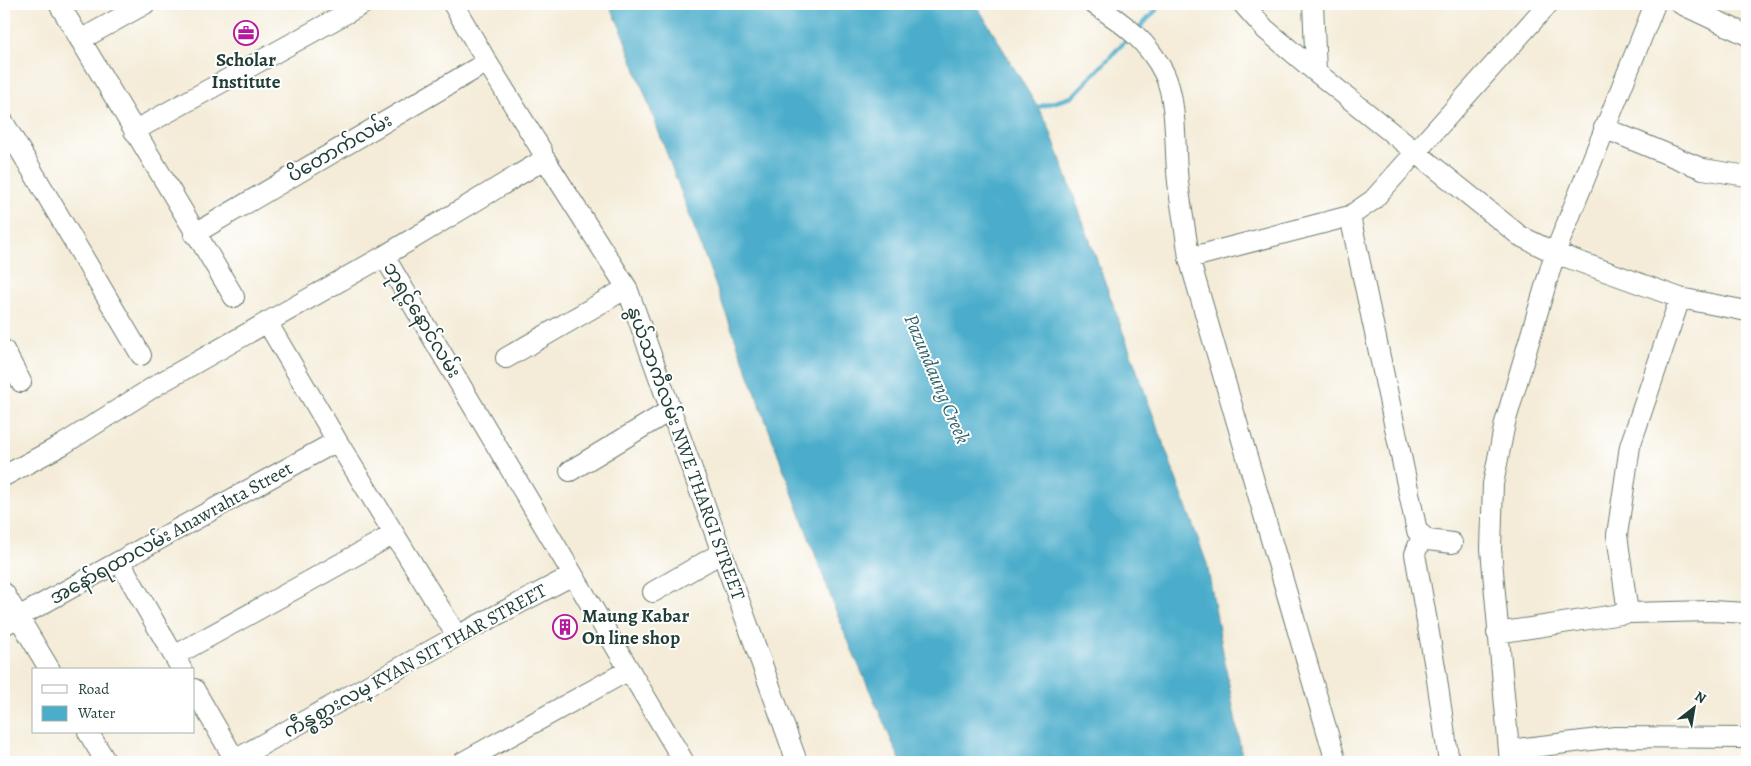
<svg xmlns="http://www.w3.org/2000/svg" width="1751" height="766" font-family="Alegreya,'Noto Sans Myanmar',serif">
	<style>
		.water { fill: #4cadcb; stroke: #367580 }
		.lines { fill: none; stroke-linecap: round; stroke-linejoin: round }
		.stream { stroke: #4cadcb; stroke-width: 4.5 }
		.minor-casing { stroke: #6a7a6d; stroke-width: 22 }
		.minor { stroke: #fff; stroke-width: 20 }
		.labels { text-anchor: middle; dominant-baseline: central; stroke-width: 4; stroke-linejoin: round; paint-order: stroke }
		.poi-label { font-size: 19px; font-weight: bold; fill: #1f3d34; stroke: #fff }
		.street-label { font-size: 19px; fill: #1f3d34; stroke: #fff }
		.water-label { font-size: 20px; font-style: italic; fill: #2f6469; stroke: #fff }
	</style>
	<rect width="100%" height="100%" fill="#fff"/>
	<filter id="ink" filterUnits="userSpaceOnUse"><feTurbulence type="fractalNoise" baseFrequency=".02" numOctaves="2"/><feDisplacementMap in="SourceGraphic" scale="10" xChannelSelector="R" yChannelSelector="G"/><feConvolveMatrix kernelMatrix="1 2 1 2 8 2 1 2 1" color-interpolation-filters="sRGB"/></filter>
	<filter id="wash" filterUnits="userSpaceOnUse"><feTurbulence type="fractalNoise" baseFrequency=".0096" numOctaves="4" result="noise"/><feDisplacementMap in="SourceGraphic" scale="20" xChannelSelector="R" yChannelSelector="G"/><feGaussianBlur stdDeviation="1.12" result="paint"/><feColorMatrix in="noise" values="0 0 0 0 0 0 0 0 0 0 0 0 0 0 0 0 0 1.4 0 .05"/><feComposite in="paint" operator="in"/></filter>
	<g filter="url(#wash)">
		<rect width="100%" height="100%" fill="#f4ecd8"/>
		<!-- water -->
		<path class="water" d="M609,4H976L1048,125L1207,564L1243,762H901L842,627L620,27Z"/>
		<g class="lines">
			<!-- stream -->
			<path class="stream" d="M1137,30L1162,4
				M1032,109L1072,97L1129,37"/>
		</g>
	</g>
	<g filter="url(#ink)">
		<g class="lines">
			<defs>
				<path id="minor" d="M59,4L234,297
					M453,4L487,62L542,151
					M1094,4C1123,23 1148,41 1164,73C1178,102 1174,149 1178,182C1181,208 1186,233 1189,258L1336,762
					M1243,4L1265,29L1316,72L1520,236L1555,253L1680,298L1747,311
					M1313,4L1316,72
					M1681,4L1747,35
					M80,40L145,4
					M4,123L141,355
					M1604,128L1703,169L1747,176
					M134,131L363,4
					M1350,216L1417,531L1428,540L1452,543
					M194,234L487,62
					M384,256L545,159L627,288L797,762
					M1189,258L1350,216L1373,200L1548,4
					M267,322L337,441L457,636
					M4,350L21,382
					M506,358L627,288
					M570,471L669,411
					M4,476L62,445L160,383L384,256L684,762
					M1422,536L1415,554L1436,673L1449,762
					M120,562L182,670
					M653,592L721,553
					M4,593L50,670
					M1628,613L1617,535L1630,446L1680,298
					M4,625L337,441
					M1497,633L1628,613L1711,611L1747,613
					M174,656L394,534
					M194,689L235,760
					M88,732L106,762
					M1509,750L1615,737L1747,738
					M231,762L457,636L573,575
					M463,762L629,670
					M1510,762L1491,549L1493,484L1505,423L1555,253L1655,4"/>
			</defs>
			<!-- minor casing -->
			<use href="#minor" class="minor-casing"/>
			<!-- minor -->
			<use href="#minor" class="minor"/>
		</g>
	</g>
	<!-- icons -->
	<defs>
		<symbol id="office-ring" viewBox="-11 -11 22 22"><circle r="9.5" fill="#fff" stroke="#b5179e" stroke-width="1.5"/><path d="M-6-3h4V-5.5h4V-3h4V5H-6ZM-1-4.5V-3h2v-1.5ZM-6 0V1H6V0Z" fill="#b5179e"/></symbol>
		<symbol id="building-ring" viewBox="-11 -11 22 22"><circle r="9.5" fill="#fff" stroke="#b5179e" stroke-width="1.5"/><path d="M-4-6H4V6H1V3H-1V6H-4ZM-2.5-4.3h1.7v1.8h-1.7ZM.8-4.3h1.7v1.8H.8ZM-2.5-1h1.7V.8h-1.7ZM.8-1h1.7V.8H.8Z" fill="#b5179e"/></symbol>
	</defs>
	<g fill-rule="evenodd">
		<use href="#office-ring" x="232" y="19" width="28" height="28"/>
		<use href="#building-ring" x="551" y="613" width="28" height="28"/>
	</g>
	<g class="labels">
		<!-- poi labels -->
		<g class="poi-label">
			<text x="246" y="60">Scholar<tspan x="246" dy="22">Institute</tspan></text>
			<text x="582" y="616" text-anchor="start">Maung Kabar<tspan x="582" dy="22">On line shop</tspan></text>
		</g>
		<!-- street labels -->
		<g class="street-label">
			<text transform="translate(340 148) rotate(-30)">ပိတောက်လမ်း</text>
			<text transform="translate(422 320) rotate(59)">ဘုရင့်နောင်လမ်း</text>
			<text transform="translate(686 453) rotate(70)">နွယ်သာကီလမ်း NWE THARGI STREET</text>
			<text transform="translate(171 533) rotate(-29)">အနော်ရထာလမ်း Anawrahta Street</text>
			<text transform="translate(415 661) rotate(-29)">ကဵန္စစ္သားလမ္ KYAN SIT THAR STREET</text>
		</g>
		<!-- water labels -->
		<g class="water-label">
			<text transform="translate(937 379) rotate(67)">Pazundaung Creek</text>
		</g>
	</g>
	<!-- margin -->
	<rect width="1751" height="766" fill="none" stroke="#fff" stroke-width="20"/>
	<!-- legend -->
	<rect x="32" y="668" width="162" height="65" fill="#ffffff" stroke="#a5b1ae"/>
	<rect x="42" y="685" width="25" height="8" fill="#ffffff" stroke="#a5b1ae"/>
	<text x="78" y="694" font-size="15" fill="#1f3d34">Road</text>
	<rect x="42" y="706" width="25" height="15" fill="#4cadcb" stroke="#a5b1ae"/>
	<text x="78" y="718" font-size="15" fill="#1f3d34">Water</text>
	<!-- north arrow -->
	<g transform="translate(1694 708) rotate(31)" stroke="#ffffff" stroke-width="4" paint-order="stroke">
	<path d="M0-4L9 19L0 12L-9 19Z" fill="#1f3d34"/>
	<text y="-8" font-size="14" font-weight="bold" text-anchor="middle" fill="#1f3d34">N</text>
	</g>
</svg>
